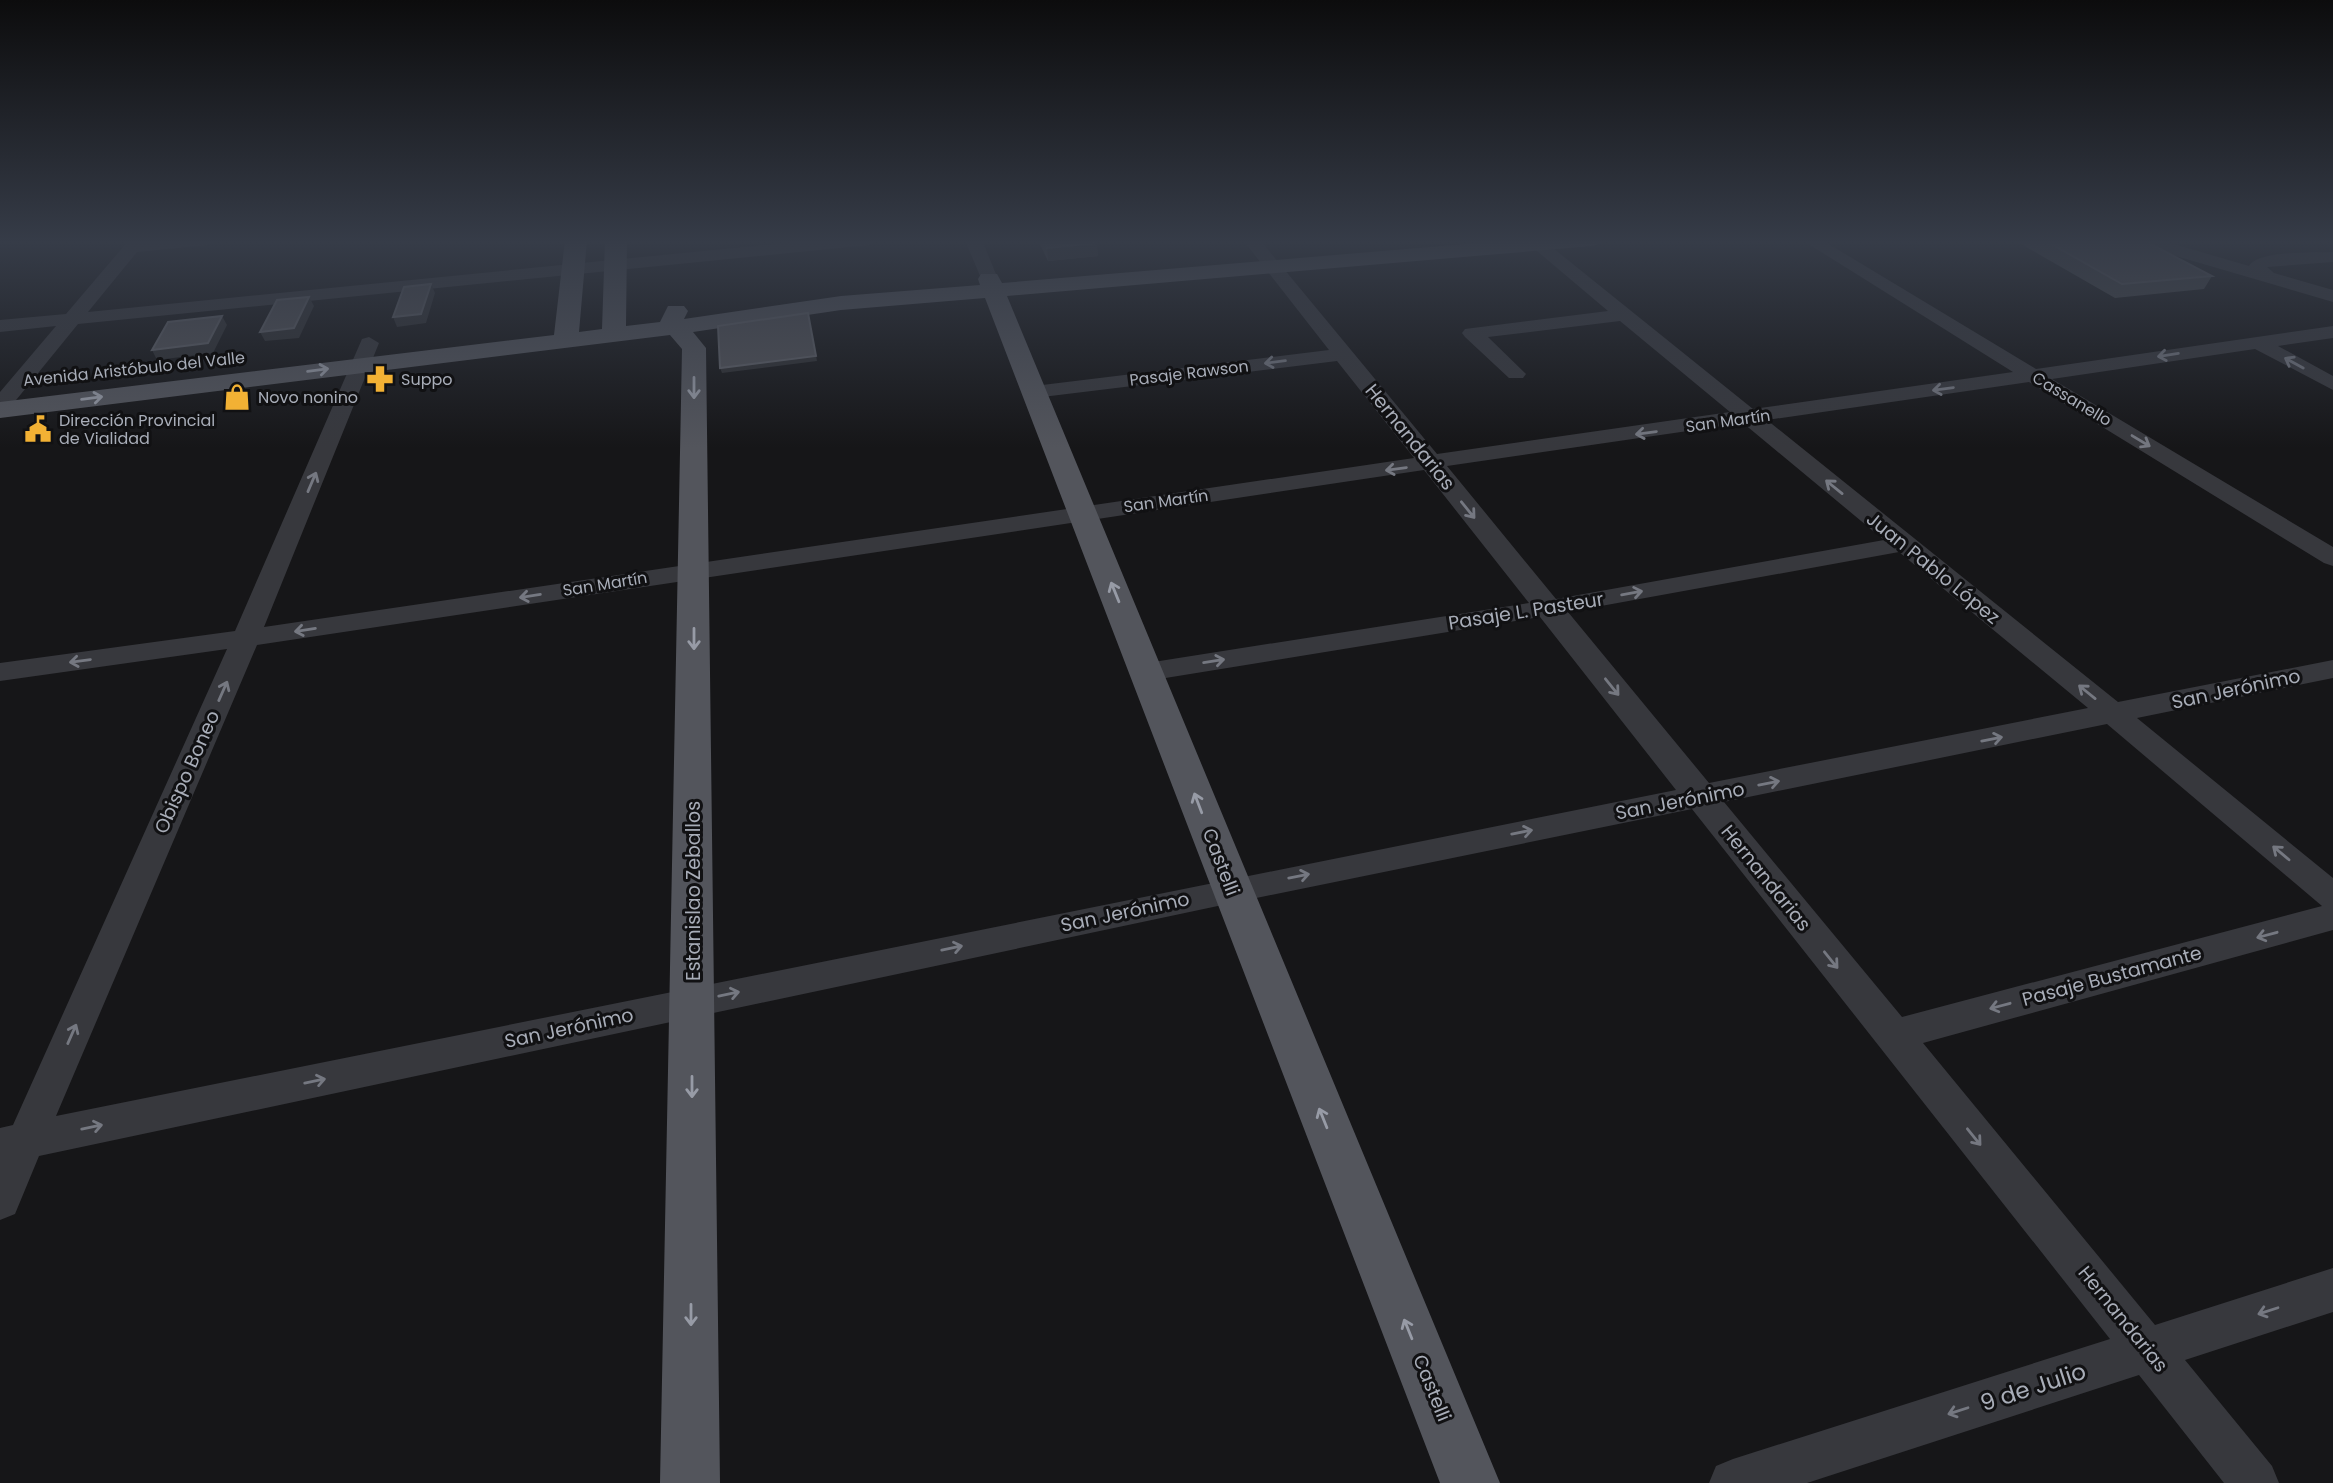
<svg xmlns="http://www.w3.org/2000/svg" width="2333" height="1483" font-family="Poppins,sans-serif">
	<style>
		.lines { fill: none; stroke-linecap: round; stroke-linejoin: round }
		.minor { fill: #37383d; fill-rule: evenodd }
		.major { fill: #53555c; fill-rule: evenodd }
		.wall { fill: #47494d }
		.shaded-wall { fill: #2f3033 }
		.building { fill: #525359; stroke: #5f6168; stroke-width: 2 }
		.oneway { stroke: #757881 }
		.oneway2 { stroke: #979ba6 }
		.labels { text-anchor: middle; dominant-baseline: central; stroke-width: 6; stroke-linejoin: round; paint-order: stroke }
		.far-street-label { font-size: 16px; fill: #a8adb8; stroke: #111113 }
		.far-poi-label { font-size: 16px; fill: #a8adb8; stroke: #111113; text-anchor: start }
		.street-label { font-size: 19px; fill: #a8adb8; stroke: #111113 }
		.near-street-label { font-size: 23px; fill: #a8adb8; stroke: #111113 }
	</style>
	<rect width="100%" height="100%" fill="#161618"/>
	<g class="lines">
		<!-- minor -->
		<path class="minor" d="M129,240H216L208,245L137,252L88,312L814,240H877L869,245L78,324L8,410L0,411V392L56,326L0,332V320L66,314Z
			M965,240H982L998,279L995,283H983Z
			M1243,240H1260L1437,454L1730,412L1620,321L1488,337L1526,374L1523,378H1509L1465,337L1462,333L1465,329L1608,311L1524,240H1543L1753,409L2013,372L1802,240H1822L2036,369L2333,326V338L2278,346L2333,376V390L2255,349L2052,379L2333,547V566L2324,563L2029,382L1767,420L2118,702L2333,660V678L2137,718L2333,878V930L1923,1043L2155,1325L2333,1268V1312L2185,1360L2272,1466L2279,1483H2224L2139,1375L1807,1483H1709L1716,1466L1733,1459L2110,1339L1692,809L1232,903L39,1156L15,1214L0,1220V1128L13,1125L227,649L0,681V663L235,631L362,339L369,337L379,343L264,627L1414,458L1337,361L1034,398L1027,396L1024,392L1027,388L1034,386L1329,350ZM1743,423L1884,540L1556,599L1447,466ZM1424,470L1529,603L1147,663L1137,666L1133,672L1137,678L1147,681L1540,617L1676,790L56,1116L257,645ZM1899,552L2088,708L1709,783L1568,612ZM2107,724L2322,906L1902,1017L1724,802Z
			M2133,240H2160L2249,266C2258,250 2314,253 2333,252V262L2267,267L2274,273L2333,290V302L2135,244Z"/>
		<!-- major -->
		<path class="major" d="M565,240H587L579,332L602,329L605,240H627L626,326L660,322L668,306H684L688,311L684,319L841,296L980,285L978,279L981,274H997L1002,283L1513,240H1602L1599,244L1592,246L1007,296L1500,1483H1440L985,298L841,310L693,332L706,348L720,1483H660L682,349L670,335L0,418V402L554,335Z"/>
	</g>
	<!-- wall -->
	<path class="wall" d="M1038,240H1096L1098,256L1048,261Z
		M2014,240H2143L2212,276L2204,289L2115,298Z"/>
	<!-- shaded-wall -->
	<path class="shaded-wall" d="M1097,243L1098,256L1048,261L1047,248Z
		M431,284L435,293L426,323L397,327L393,317Z
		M309,297L314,306L299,338L265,341L260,332Z
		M808,313L817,361L722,373L720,368Z
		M222,316L227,325L213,353L157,360L152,350Z"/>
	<!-- building -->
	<path class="building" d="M1043,240H1096L1097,243L1047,248Z
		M2044,240H2143L2212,276L2122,284Z
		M431,284L421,314L393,317L404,287Z
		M309,297L294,328L260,332L277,300Z
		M808,313L816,356L720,368L718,326Z
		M222,316L208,343L152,350L168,322Z"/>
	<!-- one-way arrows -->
	<defs><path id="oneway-shaft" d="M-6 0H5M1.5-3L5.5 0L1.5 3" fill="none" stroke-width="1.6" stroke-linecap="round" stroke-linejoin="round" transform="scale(1.75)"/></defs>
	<g class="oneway">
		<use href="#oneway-shaft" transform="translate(2168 355) rotate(171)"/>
		<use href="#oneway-shaft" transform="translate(1275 362) rotate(173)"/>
		<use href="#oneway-shaft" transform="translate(2294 363) rotate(-151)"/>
		<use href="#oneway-shaft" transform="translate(1943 389) rotate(172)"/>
		<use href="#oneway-shaft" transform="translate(1646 433) rotate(172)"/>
		<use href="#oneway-shaft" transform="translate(2141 441) rotate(31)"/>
		<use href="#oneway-shaft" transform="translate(1396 469) rotate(172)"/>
		<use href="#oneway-shaft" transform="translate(312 482) rotate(-67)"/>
		<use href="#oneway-shaft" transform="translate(1834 487) rotate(-141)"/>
		<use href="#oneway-shaft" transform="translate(1468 510) rotate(51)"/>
		<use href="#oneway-shaft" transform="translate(1632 593) rotate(-10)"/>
		<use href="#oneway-shaft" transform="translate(530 596) rotate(171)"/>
		<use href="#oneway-shaft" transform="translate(305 630) rotate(171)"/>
		<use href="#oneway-shaft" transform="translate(80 661) rotate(172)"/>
		<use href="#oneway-shaft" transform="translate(1214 661) rotate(-9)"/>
		<use href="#oneway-shaft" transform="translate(1612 687) rotate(51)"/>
		<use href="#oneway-shaft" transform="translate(223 691) rotate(-66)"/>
		<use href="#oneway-shaft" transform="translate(2087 692) rotate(-141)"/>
		<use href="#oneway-shaft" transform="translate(1992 739) rotate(-11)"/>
		<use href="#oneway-shaft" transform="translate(1769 783) rotate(-11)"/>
		<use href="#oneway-shaft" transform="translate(1522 832) rotate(-11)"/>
		<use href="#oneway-shaft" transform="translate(2281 853) rotate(-140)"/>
		<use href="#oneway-shaft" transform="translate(1299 876) rotate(-11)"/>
		<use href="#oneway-shaft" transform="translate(2267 935) rotate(165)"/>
		<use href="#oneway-shaft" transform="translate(952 948) rotate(-12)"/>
		<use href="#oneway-shaft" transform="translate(1831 960) rotate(51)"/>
		<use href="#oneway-shaft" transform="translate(729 994) rotate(-12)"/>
		<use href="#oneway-shaft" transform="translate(2000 1006) rotate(165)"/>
		<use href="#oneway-shaft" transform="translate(72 1034) rotate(-66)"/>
		<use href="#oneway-shaft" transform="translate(315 1081) rotate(-12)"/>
		<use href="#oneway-shaft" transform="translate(92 1127) rotate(-12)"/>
		<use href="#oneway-shaft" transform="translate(1974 1137) rotate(51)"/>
		<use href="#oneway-shaft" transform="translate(2268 1311) rotate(162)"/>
		<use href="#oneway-shaft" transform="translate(1958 1411) rotate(162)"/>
	</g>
	<g class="oneway2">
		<use href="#oneway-shaft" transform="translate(318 370) rotate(-7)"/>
		<use href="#oneway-shaft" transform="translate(694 388) rotate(90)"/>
		<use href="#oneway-shaft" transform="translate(92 398) rotate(-7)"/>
		<use href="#oneway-shaft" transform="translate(1115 592) rotate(-112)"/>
		<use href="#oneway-shaft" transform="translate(694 639) rotate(90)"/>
		<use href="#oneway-shaft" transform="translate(1198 803) rotate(-111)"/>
		<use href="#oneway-shaft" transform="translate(692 1087) rotate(90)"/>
		<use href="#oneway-shaft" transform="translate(1323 1118) rotate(-112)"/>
		<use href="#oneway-shaft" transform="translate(691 1315) rotate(90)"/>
		<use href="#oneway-shaft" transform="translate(1408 1329) rotate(-112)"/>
	</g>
	<!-- sky -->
	<linearGradient id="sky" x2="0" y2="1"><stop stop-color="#0c0c0d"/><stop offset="0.54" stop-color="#363c48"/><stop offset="1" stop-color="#363c48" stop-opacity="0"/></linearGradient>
	<rect width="2333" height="448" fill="url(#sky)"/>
	<!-- icons -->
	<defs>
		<symbol id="pharmacy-bare" viewBox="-9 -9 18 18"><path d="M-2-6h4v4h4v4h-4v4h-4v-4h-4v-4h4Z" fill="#f2b134" stroke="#111113" stroke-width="2.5" paint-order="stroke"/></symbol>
		<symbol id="shop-bare" viewBox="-9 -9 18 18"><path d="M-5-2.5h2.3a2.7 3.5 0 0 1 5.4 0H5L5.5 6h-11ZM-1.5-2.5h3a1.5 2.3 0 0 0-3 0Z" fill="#f2b134" stroke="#111113" stroke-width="2.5" paint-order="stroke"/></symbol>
		<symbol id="civic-bare" viewBox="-9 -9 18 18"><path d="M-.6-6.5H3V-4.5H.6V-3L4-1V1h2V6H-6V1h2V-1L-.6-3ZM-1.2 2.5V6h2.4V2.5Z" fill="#f2b134" stroke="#111113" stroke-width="2.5" paint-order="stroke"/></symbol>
	</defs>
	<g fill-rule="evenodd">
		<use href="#pharmacy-bare" x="361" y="360" width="38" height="38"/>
		<use href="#shop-bare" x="218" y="378" width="38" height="38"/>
		<use href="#civic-bare" x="19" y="410" width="38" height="38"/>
	</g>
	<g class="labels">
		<!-- far-street labels -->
		<g class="far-street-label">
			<text transform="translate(134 369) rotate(-6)">Avenida Aristóbulo del Valle</text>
			<text transform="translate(1189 373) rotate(-7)">Pasaje Rawson</text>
			<text transform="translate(2072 399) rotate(31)">Cassanello</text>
			<text transform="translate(1728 421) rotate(-8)">San Martín</text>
			<text transform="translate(1166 501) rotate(-8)">San Martín</text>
			<text transform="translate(605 584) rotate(-9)">San Martín</text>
		</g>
		<!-- far-poi labels -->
		<g class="far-poi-label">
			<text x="401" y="379">Suppo</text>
			<text x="258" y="397">Novo nonino</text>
			<text x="59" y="420">Dirección Provincial<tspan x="59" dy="18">de Vialidad</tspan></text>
		</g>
		<!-- street labels -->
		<g class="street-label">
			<text transform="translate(1410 437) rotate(51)">Hernandarias</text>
			<text transform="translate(1933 568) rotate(39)">Juan Pablo López</text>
			<text transform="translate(1526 611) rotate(-9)">Pasaje L. Pasteur</text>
			<text transform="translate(2236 689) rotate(-12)">San Jerónimo</text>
			<text transform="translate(187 772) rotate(-66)">Obispo Boneo</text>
			<text transform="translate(1680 801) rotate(-11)">San Jerónimo</text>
			<text transform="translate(1221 862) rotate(69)">Castelli</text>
			<text transform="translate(1766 878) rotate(51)">Hernandarias</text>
			<text transform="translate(693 891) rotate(-90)">Estanislao Zeballos</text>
			<text transform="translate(1125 912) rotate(-12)">San Jerónimo</text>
			<text transform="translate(2112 976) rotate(-15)">Pasaje Bustamante</text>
			<text transform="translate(569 1028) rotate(-12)">San Jerónimo</text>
			<text transform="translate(2123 1319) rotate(51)">Hernandarias</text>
			<text transform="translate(1432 1388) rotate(68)">Castelli</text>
		</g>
		<!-- near-street labels -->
		<g class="near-street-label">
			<text transform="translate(2033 1387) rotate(-18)">9 de Julio</text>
		</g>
	</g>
</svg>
